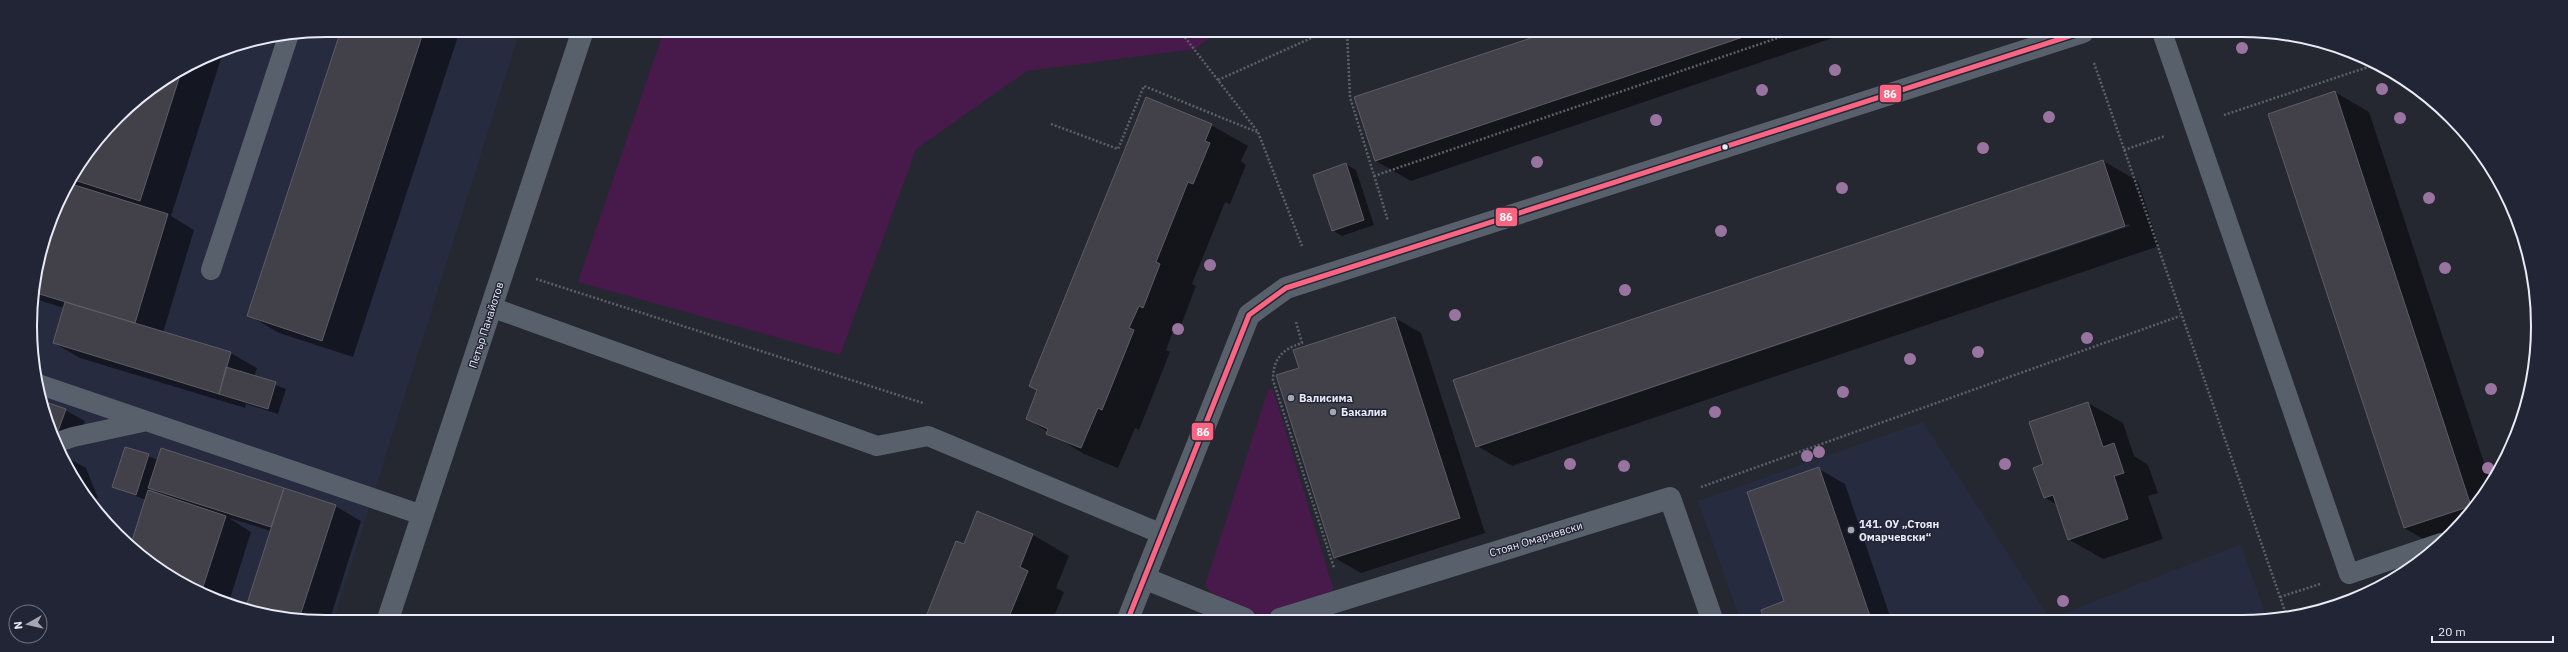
<svg xmlns="http://www.w3.org/2000/svg" width="2568" height="652" font-family="'IBM Plex Sans',sans-serif">
	<style>
		.built { fill: #272b40 }
		.green { fill: #471a4b }
		.shadow { fill: #0007; fill-rule: evenodd }
		.building { fill: #424149; stroke: #5e5d65 }
		.lines { fill: none; stroke-linecap: round; stroke-linejoin: round }
		.path { stroke: #5b6169; stroke-width: 2.5; stroke-dasharray: 2 2; stroke-linecap: butt }
		.service { stroke: #58616b; stroke-width: 20 }
		.minor { stroke: #58616b; stroke-width: 22 }
		.bus-1-casing { stroke: #222535; stroke-width: 8 }
		.bus-1 { stroke: #fa6682; stroke-width: 5 }
		.tree { fill: #9a74a0 }
		.bus-dot { fill: #e8ebf6; stroke: #222535; stroke-width: 1.5 }
		.poi-dot { fill: #a4a7b1; stroke: #222535; stroke-width: 1.5 }
		.labels { text-anchor: middle; dominant-baseline: central; stroke-width: 3; stroke-linejoin: round; paint-order: stroke }
		.street-label { font-size: 11px; fill: #e8ebf6; stroke: #222535 }
		.poi-label { font-size: 11px; font-weight: bold; fill: #e8ebf6; stroke: #222535; text-anchor: start }
		.rim { fill: none; stroke: #e8ebf6; stroke-width: 2 }
		.line-badge { stroke: #222535; stroke-width: 1.5 }
		.badge-label { font-size: 11px; text-anchor: middle; font-weight: bold; fill: #fff }
	</style>
	<rect width="100%" height="100%" fill="#262831"/>
	<!-- built -->
	<path class="built" d="M326,30H520L334,619H287L231,606L178,582L131,549L91,506L61,457L40,403L31,306L40,249L61,195L91,146L131,104L213,52L268,36Z
		M1923,422L2050,619L2241,544L2267,619H1740L1698,501Z"/>
	<!-- green -->
	<path class="green" d="M664,30L1219,31L1195,49L1027,71L916,149L840,355L578,282Z
		M1273,389L1335,595L1295,610L1251,616L1220,604L1205,585L1268,390Z"/>
	<!-- shadow -->
	<path class="shadow" d="M342,30H460L353,357L279,333L248,315Z
		M1552,32H1850L1411,181L1376,161L1355,98Z
		M224,49L171,216L194,230L163,333L231,353L257,368L254,377L286,389L278,414L246,404L245,408L80,358L54,343L64,308L32,298L40,249L61,195L91,146L131,104L213,52Z
		M2335,92L2369,112L2490,481L2451,535L2436,546L2404,528Z
		M1211,125L1248,146L1241,161L1246,165L1230,204L1225,202L1192,284L1196,286L1180,328L1175,326L1166,350L1170,352L1139,430L1135,428L1118,468L1084,454L1027,419Z
		M2103,161L2138,181L2159,246L1512,466L1477,446ZM2129,224L2130,226L1501,439V437Z
		M1346,164L1356,170L1374,225L1342,236L1332,230Z
		M1395,318L1421,333L1485,533L1361,573L1335,558L1277,376L1300,369Z
		M40,401L65,410L85,421L77,445L53,437Z
		M2088,403L2123,423L2134,456L2148,465L2158,493L2148,496L2163,539L2103,559L2068,539L2057,505L2044,497V465Z
		M126,448L158,460L161,449L335,506L361,521L330,619H287L246,610L271,531L229,518L251,532L228,605L178,582L131,549L146,500L113,487ZM150,488L163,495L149,492Z
		M66,457L86,468L98,498L89,503L62,459Z
		M1819,469L1845,484L1891,619H1765L1762,610L1785,602Z
		M978,513L1033,535L1069,556L1056,588L1064,592L1053,619H926L957,543L964,546Z"/>
	<!-- building -->
	<path class="building" d="M341,30H424L322,341L247,316Z
		M1549,32H1758L1375,161L1354,97Z
		M181,72L140,201L71,179L91,146L131,104Z
		M2335,91L2471,506L2404,528L2268,114Z
		M1146,97L1212,124L1205,141L1210,143L1193,184L1188,182L1156,262L1160,264L1143,308L1139,306L1129,328L1134,330L1102,410L1098,408L1081,448L1046,434L1048,429L1026,419L1037,390L1029,386Z
		M2103,160L2125,226L1476,447L1453,380Z
		M1346,163L1364,220L1332,231L1313,175Z
		M68,183L168,214L135,323L33,292L40,249L61,195Z
		M65,302L231,352L219,394L53,343Z
		M1395,317L1460,518L1334,558L1276,375L1299,368L1293,350Z
		M226,367L276,382L268,409L219,394Z
		M40,400L66,409L57,434L51,432Z
		M2088,402L2103,447L2114,443L2124,473L2114,476L2128,519L2068,540L2053,495L2044,498L2033,468L2043,464L2029,422Z
		M125,447L149,454L136,495L112,487Z
		M161,448L284,488L271,527L148,488Z
		M66,456L80,487L61,458Z
		M1819,467L1871,619H1764L1761,610L1784,601L1747,492Z
		M284,488L336,505L299,619H287L245,610Z
		M148,490L226,516L201,593L178,582L130,547Z
		M977,511L1033,534L1020,567L1028,571L1008,619H925L956,541L964,544Z"/>
	<g class="lines">
		<!-- path -->
		<path class="path" d="M1180,31L1258,132L1302,246
			M1347,31L1350,97L1388,221
			M2094,63L2287,617
			M1218,80L1327,31
			M2224,115L2377,64
			M1051,124L1118,149L1144,86L1257,132
			M2124,150L2165,136
			M1374,176L1795,32
			M536,279L923,403
			M1296,322L1302,343C1283,349 1273,358 1273,380L1334,568
			M1701,487L2180,316
			M2280,597L2320,584"/>
		<!-- service -->
		<path class="service" d="M2162,32L2349,574L2441,543
			M211,270L289,34
			M491,307L877,446L928,436L1162,534
			M38,384L422,515
			M55,443L73,437L147,421"/>
		<!-- minor -->
		<path class="minor" d="M1144,578L1245,619
			M388,619L583,30
			M1128,619L1249,315L1286,288L2083,32
			M1280,619L1670,498L1712,619"/>
		<defs>
			<path id="bus-1" d="M1128,619L1249,315L1286,288L2082,32"/>
		</defs>
		<!-- bus-1 casing -->
		<use href="#bus-1" class="bus-1-casing"/>
		<!-- bus-1 -->
		<use href="#bus-1" class="bus-1"/>
	</g>
	<!-- trees -->
	<g class="tree">
		<circle cx="2242" cy="48" r="6"/>
		<circle cx="1835" cy="70" r="6"/>
		<circle cx="2382" cy="89" r="6"/>
		<circle cx="1762" cy="90" r="6"/>
		<circle cx="2049" cy="117" r="6"/>
		<circle cx="2400" cy="118" r="6"/>
		<circle cx="1656" cy="120" r="6"/>
		<circle cx="1983" cy="148" r="6"/>
		<circle cx="1537" cy="162" r="6"/>
		<circle cx="1842" cy="188" r="6"/>
		<circle cx="2429" cy="198" r="6"/>
		<circle cx="1721" cy="231" r="6"/>
		<circle cx="1210" cy="265" r="6"/>
		<circle cx="2445" cy="268" r="6"/>
		<circle cx="1625" cy="290" r="6"/>
		<circle cx="1455" cy="315" r="6"/>
		<circle cx="1178" cy="329" r="6"/>
		<circle cx="2087" cy="338" r="6"/>
		<circle cx="1978" cy="352" r="6"/>
		<circle cx="1910" cy="359" r="6"/>
		<circle cx="2491" cy="389" r="6"/>
		<circle cx="1843" cy="392" r="6"/>
		<circle cx="1715" cy="412" r="6"/>
		<circle cx="1819" cy="452" r="6"/>
		<circle cx="1807" cy="456" r="6"/>
		<circle cx="1570" cy="464" r="6"/>
		<circle cx="2005" cy="464" r="6"/>
		<circle cx="1624" cy="466" r="6"/>
		<circle cx="2488" cy="468" r="6"/>
		<circle cx="2063" cy="601" r="6"/>
	</g>
	<!-- markers -->
	<circle class="bus-dot" cx="1725" cy="147" r="3.5"/>
	<g class="poi-dot">
		<circle cx="1291" cy="398" r="4"/>
		<circle cx="1333" cy="412" r="4"/>
		<circle cx="1851" cy="530" r="4"/>
	</g>
	<g class="labels">
		<!-- street labels -->
		<g class="street-label">
			<text transform="translate(486 325) rotate(-72)">Петър Панайотов</text>
			<text transform="translate(1536 539) rotate(-17)">Стоян Омарчевски</text>
		</g>
		<!-- poi labels -->
		<g class="poi-label">
			<text x="1299" y="398">Валисима</text>
			<text x="1341" y="412">Бакалия</text>
			<text x="1859" y="524">141. ОУ „Стоян<tspan x="1859" dy="13">Омарчевски“</tspan></text>
		</g>
	</g>
	<!-- crop -->
	<path d="M0 0H2568V652H0ZM326 37H2242A289 289 0 0 1 2531 326V326A289 289 0 0 1 2242 615H326A289 289 0 0 1 37 326V326A289 289 0 0 1 326 37Z" fill="#222535" fill-rule="evenodd"/>
	<path class="rim" d="M326 37H2242A289 289 0 0 1 2531 326V326A289 289 0 0 1 2242 615H326A289 289 0 0 1 37 326V326A289 289 0 0 1 326 37Z"/>
	<g class="line-badge">
		<rect x="1879" y="84" width="23" height="19" rx="4" fill="#fa6682"/>
		<rect x="1495" y="207" width="23" height="20" rx="4" fill="#fa6682"/>
		<rect x="1191" y="422" width="23" height="19" rx="4" fill="#fa6682"/>
	</g>
	<g class="badge-label">
		<text x="1890" y="98">86</text>
		<text x="1506" y="221">86</text>
		<text x="1203" y="436">86</text>
	</g>
	<!-- north arrow -->
	<g transform="translate(28 624) rotate(262)"><circle r="19" fill="#222535" stroke="#717482"/>
	<path d="M0-3L7 15L0 10L-7 15Z" fill="#a4a7b1"/>
	<text y="-6" font-size="11" font-weight="bold" text-anchor="middle" fill="#e8ebf6">N</text>
	</g>
	<!-- scale -->
	<path d="M2432 636v6h121v-6" fill="none" stroke="#e8ebf6" stroke-width="2"/>
	<text x="2438" y="636" font-size="12" fill="#e8ebf6" stroke="#222535" stroke-width="3" paint-order="stroke">20 m</text>
</svg>
